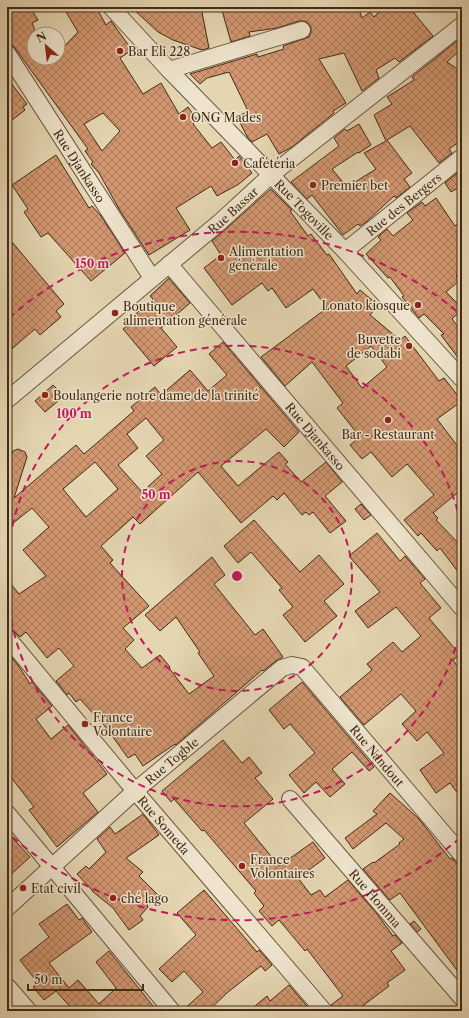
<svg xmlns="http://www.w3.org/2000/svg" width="469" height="1018" font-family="'Libre Caslon Text',serif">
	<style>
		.building { fill: url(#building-cross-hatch); stroke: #432a16; fill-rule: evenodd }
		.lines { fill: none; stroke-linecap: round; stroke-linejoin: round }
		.minor-casing { stroke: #6c553d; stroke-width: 18 }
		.tertiary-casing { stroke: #6c553d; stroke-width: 22 }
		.minor { stroke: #eee4cd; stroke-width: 16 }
		.tertiary { stroke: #eee4cd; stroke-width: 20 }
		.ring { fill: none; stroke: #c2185b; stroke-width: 2; stroke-dasharray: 7 5 }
		.poi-dot { fill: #8f2418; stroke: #eee4cd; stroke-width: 1.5 }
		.labels { text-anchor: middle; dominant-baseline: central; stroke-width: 3; stroke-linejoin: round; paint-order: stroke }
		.poi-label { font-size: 12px; fill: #432a16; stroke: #eee4cd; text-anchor: start }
		.street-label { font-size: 12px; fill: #432a16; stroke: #eee4cd }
		.centre { fill: #c2185b; stroke: #eee4cd; stroke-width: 2 }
		.ring-label { font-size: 12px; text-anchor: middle; font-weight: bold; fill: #c2185b; stroke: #eee4cd; stroke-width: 3; stroke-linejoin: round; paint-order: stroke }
	</style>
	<defs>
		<pattern id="building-cross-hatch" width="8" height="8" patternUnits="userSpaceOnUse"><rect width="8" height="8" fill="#d29771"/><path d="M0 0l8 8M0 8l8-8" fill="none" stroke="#ac7b5c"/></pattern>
	</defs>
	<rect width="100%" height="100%" fill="#e5d6b2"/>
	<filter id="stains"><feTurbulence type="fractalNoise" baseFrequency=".005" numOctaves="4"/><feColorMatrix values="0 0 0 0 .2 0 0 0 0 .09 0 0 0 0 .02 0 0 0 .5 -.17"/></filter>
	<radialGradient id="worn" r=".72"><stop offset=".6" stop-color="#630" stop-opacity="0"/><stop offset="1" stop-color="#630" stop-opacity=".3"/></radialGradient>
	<!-- building -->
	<path class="building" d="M15,7H30L38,20L32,23L34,27V58H58V53L78,32L63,7H96L106,25L111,21L132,50L120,58L143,94L161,83L179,114L188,107L197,120L193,124L212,148L221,142L235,160L239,156L252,173L239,184L217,196L211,186L176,208L190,230L149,255L119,209L99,173L91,164L93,162L85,151L88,149L15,48L12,45L7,44V12ZM103,113L120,131L102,151L84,124Z
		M131,7H201L209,48L202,50L173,40L158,32Z
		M221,7H358L362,18L370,12L374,17L384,7H409L433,36L399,62L395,58L376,70L379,78L362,91L344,53L319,59L346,103L333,111L334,113L292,147L279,154L267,134L252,142L248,138L237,117L248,111L229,72L207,78L200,84L190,74L257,54L258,57L284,49L283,46L309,37L311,32V27L308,23L305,21H299L277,28L249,32L250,36L231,42Z
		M457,41L462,48L447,62L462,72V83L457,90L462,96V140L449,149L452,153L439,163L410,126L387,140L412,173L404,179L410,187L396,198L394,196L366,222L360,226L358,224L343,235L312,195L307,199L291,182L339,146L334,138L345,129L347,131L359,124L371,145L359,153L358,152L332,169L347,187L376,169L364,153L386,141L374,115L392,104L387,97L414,80L412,77Z
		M7,78L27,104L23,107L25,110L7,124Z
		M56,155L89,208L92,206L101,216L125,253L91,281L48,233L41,237L24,212L28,209L12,185Z
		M462,169V192L458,188L451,192L445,183Z
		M271,189L292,210L290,211L308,236L311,234L327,255L329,254L357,294L360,290L378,305L370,315L400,340L405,336L439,381L444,378L462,401L437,419L462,452V489L433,513L438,518L436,520L462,547V577L440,548L437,551L421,533L418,536L404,520L434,495L407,464L392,477L371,452L362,459L350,445L360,437L337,408L343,403L312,362L285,386L261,357L327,308L313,289L286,308L272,288L268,291L262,283L232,305L204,268L221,255L212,241ZM371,346L387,367L362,388L346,366Z
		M436,198L455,226L462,220V271L456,276L459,281L446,292L462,308V309L452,319L462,332V363L441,335L444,334L424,314L419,318L402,297L404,296L390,277L388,278L366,254L381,240L378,237L387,229L393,236L413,220L407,213L422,202L425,206Z
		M7,236L64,304L56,311L61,317L40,335L35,329L7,353Z
		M169,278L190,303L161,328L177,347L154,366L123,329L133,321L131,318L153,299L150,296Z
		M223,342L299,432L284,447L266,429L221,466L238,486L279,452L288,462L285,464L301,482L326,462L342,482L325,496L346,521L330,533L313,512L309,515L306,512L302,515L284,493L277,500L273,496L241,523L198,472L140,524L133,517L101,546L113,560L110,563L149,606L123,628L134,640L125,649L142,668L160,655L170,667L169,668L189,694L214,676L198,653L200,652L176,617L160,631L145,615L212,557L225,575L214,584L255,635L263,629L283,657L276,661L263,671L262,670L176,745L175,744L143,766L135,754L128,758L108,730L80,699L76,702L69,693L67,695L56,681L74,666L59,648L47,658L26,632L20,637L14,631L7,628V579L19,594L46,576L23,550L49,527L32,508L7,528V466L13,451L18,449L25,452L27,457L14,498L76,445L84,454L134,411L131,407L155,387L161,395L190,370L208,391L227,375L209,354ZM146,418L164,440L146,456L162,474L142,492L118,465L138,448L127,434ZM95,462L118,489L86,517L63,489Z
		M53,385L64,396L45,412L35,401Z
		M361,504L371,515L364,520L355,509Z
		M254,520L300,572L319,555L344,584L324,601L337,616L305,642L283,615L293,607L279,590L282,588L251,552L238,563L224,546Z
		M377,533L400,561L405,556L425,579L420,583L441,608L429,618L460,655L453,660L462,673V799L450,783L436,793L420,770L444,753L427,732L417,741L402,724L416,711L401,694L364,725L340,697L372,670L367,664L393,642L402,652L421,636L396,607L368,628L355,611L380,592L349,556Z
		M7,652L18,665L30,684L32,682L52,706L36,719L51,739L68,725L107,774L83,793L98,812L57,847L29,810L34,807L7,772Z
		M302,682L374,767L369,771L352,752L332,769L345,784L330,797L316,782L304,793L289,775L315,753L290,724L284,729L269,710Z
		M223,740L242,763L249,757L262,773L255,778L273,799L244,823L279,866L313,842L325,858L298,878L311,895L320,890L325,897L348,880L377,914L393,936L395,935L402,943L391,951L405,970L387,983L389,986L356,1011H333L331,1005L343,996L307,949L305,951L279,920L272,926L259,911L264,906L254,893L256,891L204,830L202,831L174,799L171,802L162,791Z
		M390,793L419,819L450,859L452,858L462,869V977L400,893L390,900L363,869L373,862L374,863L400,844L399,843L404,839L386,823L353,849L345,838L377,814L373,811Z
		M143,814L159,835L126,858L143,872L139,876L158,895L147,905L148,907L140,916L143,920L129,930L113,908L92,891V890L77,874L86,866L89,869L106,852L97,839L110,827L115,834Z
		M7,832L30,857L7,878Z
		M204,890L257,952L259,950L272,965L265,971L261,966L228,992L208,1011H182L203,992L184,971L172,982L159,969L196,935L177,913Z
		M67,904L79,920L82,918L92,932L49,963L69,988L78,980L99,1004L116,988L96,962L109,951L157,1011H74L56,991L44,1000L33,987L38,983L20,960L49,937L39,924Z
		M414,921L421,929L417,932L410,924Z
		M289,985L311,1011H249L267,996L270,1001Z"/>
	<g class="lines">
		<defs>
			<g id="minor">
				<path id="s1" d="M111,7L169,70L345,251L462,379"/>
				<path id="s2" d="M7,53L152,278"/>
				<path d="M169,70L302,30"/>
				<path id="s3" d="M345,251L462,157"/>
				<path id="s4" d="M169,264L462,608"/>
				<path id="s5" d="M7,400L220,222L271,175L462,25"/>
				<path id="s6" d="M7,637L135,791L324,1011"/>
				<path id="s7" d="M290,799L462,998"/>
				<path d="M7,813L172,1011"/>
				<path id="s8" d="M7,908L135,791L282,668L292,665L302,667L462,855"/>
			</g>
			<path id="tertiary" d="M7,989L26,1011"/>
		</defs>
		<!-- minor casing -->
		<use href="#minor" class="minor-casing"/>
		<!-- tertiary casing -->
		<use href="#tertiary" class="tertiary-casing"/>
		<!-- minor -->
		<use href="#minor" class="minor"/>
		<!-- tertiary -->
		<use href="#tertiary" class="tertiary"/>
	</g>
	<!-- distance rings -->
	<g class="ring">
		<circle cx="237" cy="576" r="115"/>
		<path d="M462 624A230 230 0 0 1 7 578M7 574A230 230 0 0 1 462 528"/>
		<path d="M460 838A344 344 0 0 1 9 834M9 318A344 344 0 0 1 460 314"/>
	</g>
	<!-- markers -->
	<g class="poi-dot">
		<circle cx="120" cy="51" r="4"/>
		<circle cx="183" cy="117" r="4"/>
		<circle cx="235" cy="163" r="4"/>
		<circle cx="313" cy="185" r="4"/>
		<circle cx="221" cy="258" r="4"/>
		<circle cx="418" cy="305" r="4"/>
		<circle cx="115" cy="313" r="4"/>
		<circle cx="409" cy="346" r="4"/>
		<circle cx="45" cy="395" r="4"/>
		<circle cx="388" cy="420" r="4"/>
		<circle cx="85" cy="724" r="4"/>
		<circle cx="242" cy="866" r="4"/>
		<circle cx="23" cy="888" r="4"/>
		<circle cx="113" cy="898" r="4"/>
	</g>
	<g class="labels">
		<!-- poi labels -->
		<g class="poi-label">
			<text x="128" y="51">Bar Eli 228</text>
			<text x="191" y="117">ONG Mades</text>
			<text x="243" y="163">Cafétéria</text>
			<text x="321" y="185">Premier bet</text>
			<text x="229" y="251">Alimentation<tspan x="229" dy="14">générale</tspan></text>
			<text x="410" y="305" text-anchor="end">Lonato kiosque</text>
			<text x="123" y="306">Boutique<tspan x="123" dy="14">alimentation générale</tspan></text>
			<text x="401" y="339" text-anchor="end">Buvette<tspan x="401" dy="14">de sodabi</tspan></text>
			<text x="53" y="395">Boulangerie notre dame de la trinité</text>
			<text x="388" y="434" text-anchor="middle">Bar - Restaurant</text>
			<text x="93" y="717">France<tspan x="93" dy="14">Volontaire</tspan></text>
			<text x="250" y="859">France<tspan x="250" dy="14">Volontaires</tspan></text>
			<text x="31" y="888">Etat civil</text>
			<text x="121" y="898">ché lago</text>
		</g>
		<!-- street labels -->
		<g class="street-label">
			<text stroke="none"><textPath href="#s2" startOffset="134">Rue Djankasso</textPath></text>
			<text stroke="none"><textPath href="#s3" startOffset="75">Rue des Bergers</textPath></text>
			<text stroke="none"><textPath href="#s1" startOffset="280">Rue Togoville</textPath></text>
			<text stroke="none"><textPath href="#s5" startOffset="295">Rue Bassar</textPath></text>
			<text stroke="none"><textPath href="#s4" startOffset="226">Rue Djankasso</textPath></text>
			<text stroke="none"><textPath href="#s8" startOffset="502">Rue Nandout</textPath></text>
			<text stroke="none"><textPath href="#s8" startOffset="221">Rue Togble</textPath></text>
			<text stroke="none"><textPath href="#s6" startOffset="245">Rue Someda</textPath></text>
			<text stroke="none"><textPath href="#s7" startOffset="131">Rue Homma</textPath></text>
		</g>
	</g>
	<circle cx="237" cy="576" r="6" class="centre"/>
	<g class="ring-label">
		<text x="92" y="268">150 m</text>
		<text x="74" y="418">100 m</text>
		<text x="156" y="499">50 m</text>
	</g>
	<!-- margin -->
	<rect width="469" height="1018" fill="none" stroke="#e5d6b2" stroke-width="24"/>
	<rect x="8" y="8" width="453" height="1002" fill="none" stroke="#432a16" stroke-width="2"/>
	<rect x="12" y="12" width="445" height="994" fill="none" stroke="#432a16"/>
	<!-- north arrow -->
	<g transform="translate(46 46) rotate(332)"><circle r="19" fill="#eee4cd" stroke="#aa9a84"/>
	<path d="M0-3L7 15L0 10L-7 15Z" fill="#8f2418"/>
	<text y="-6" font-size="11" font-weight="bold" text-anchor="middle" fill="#432a16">N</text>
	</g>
	<!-- scale -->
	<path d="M28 984v6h115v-6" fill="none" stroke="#432a16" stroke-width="2"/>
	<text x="34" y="984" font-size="12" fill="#432a16" stroke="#eee4cd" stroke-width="3" paint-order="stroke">50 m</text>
	<rect width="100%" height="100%" filter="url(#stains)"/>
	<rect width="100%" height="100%" fill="url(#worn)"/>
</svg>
